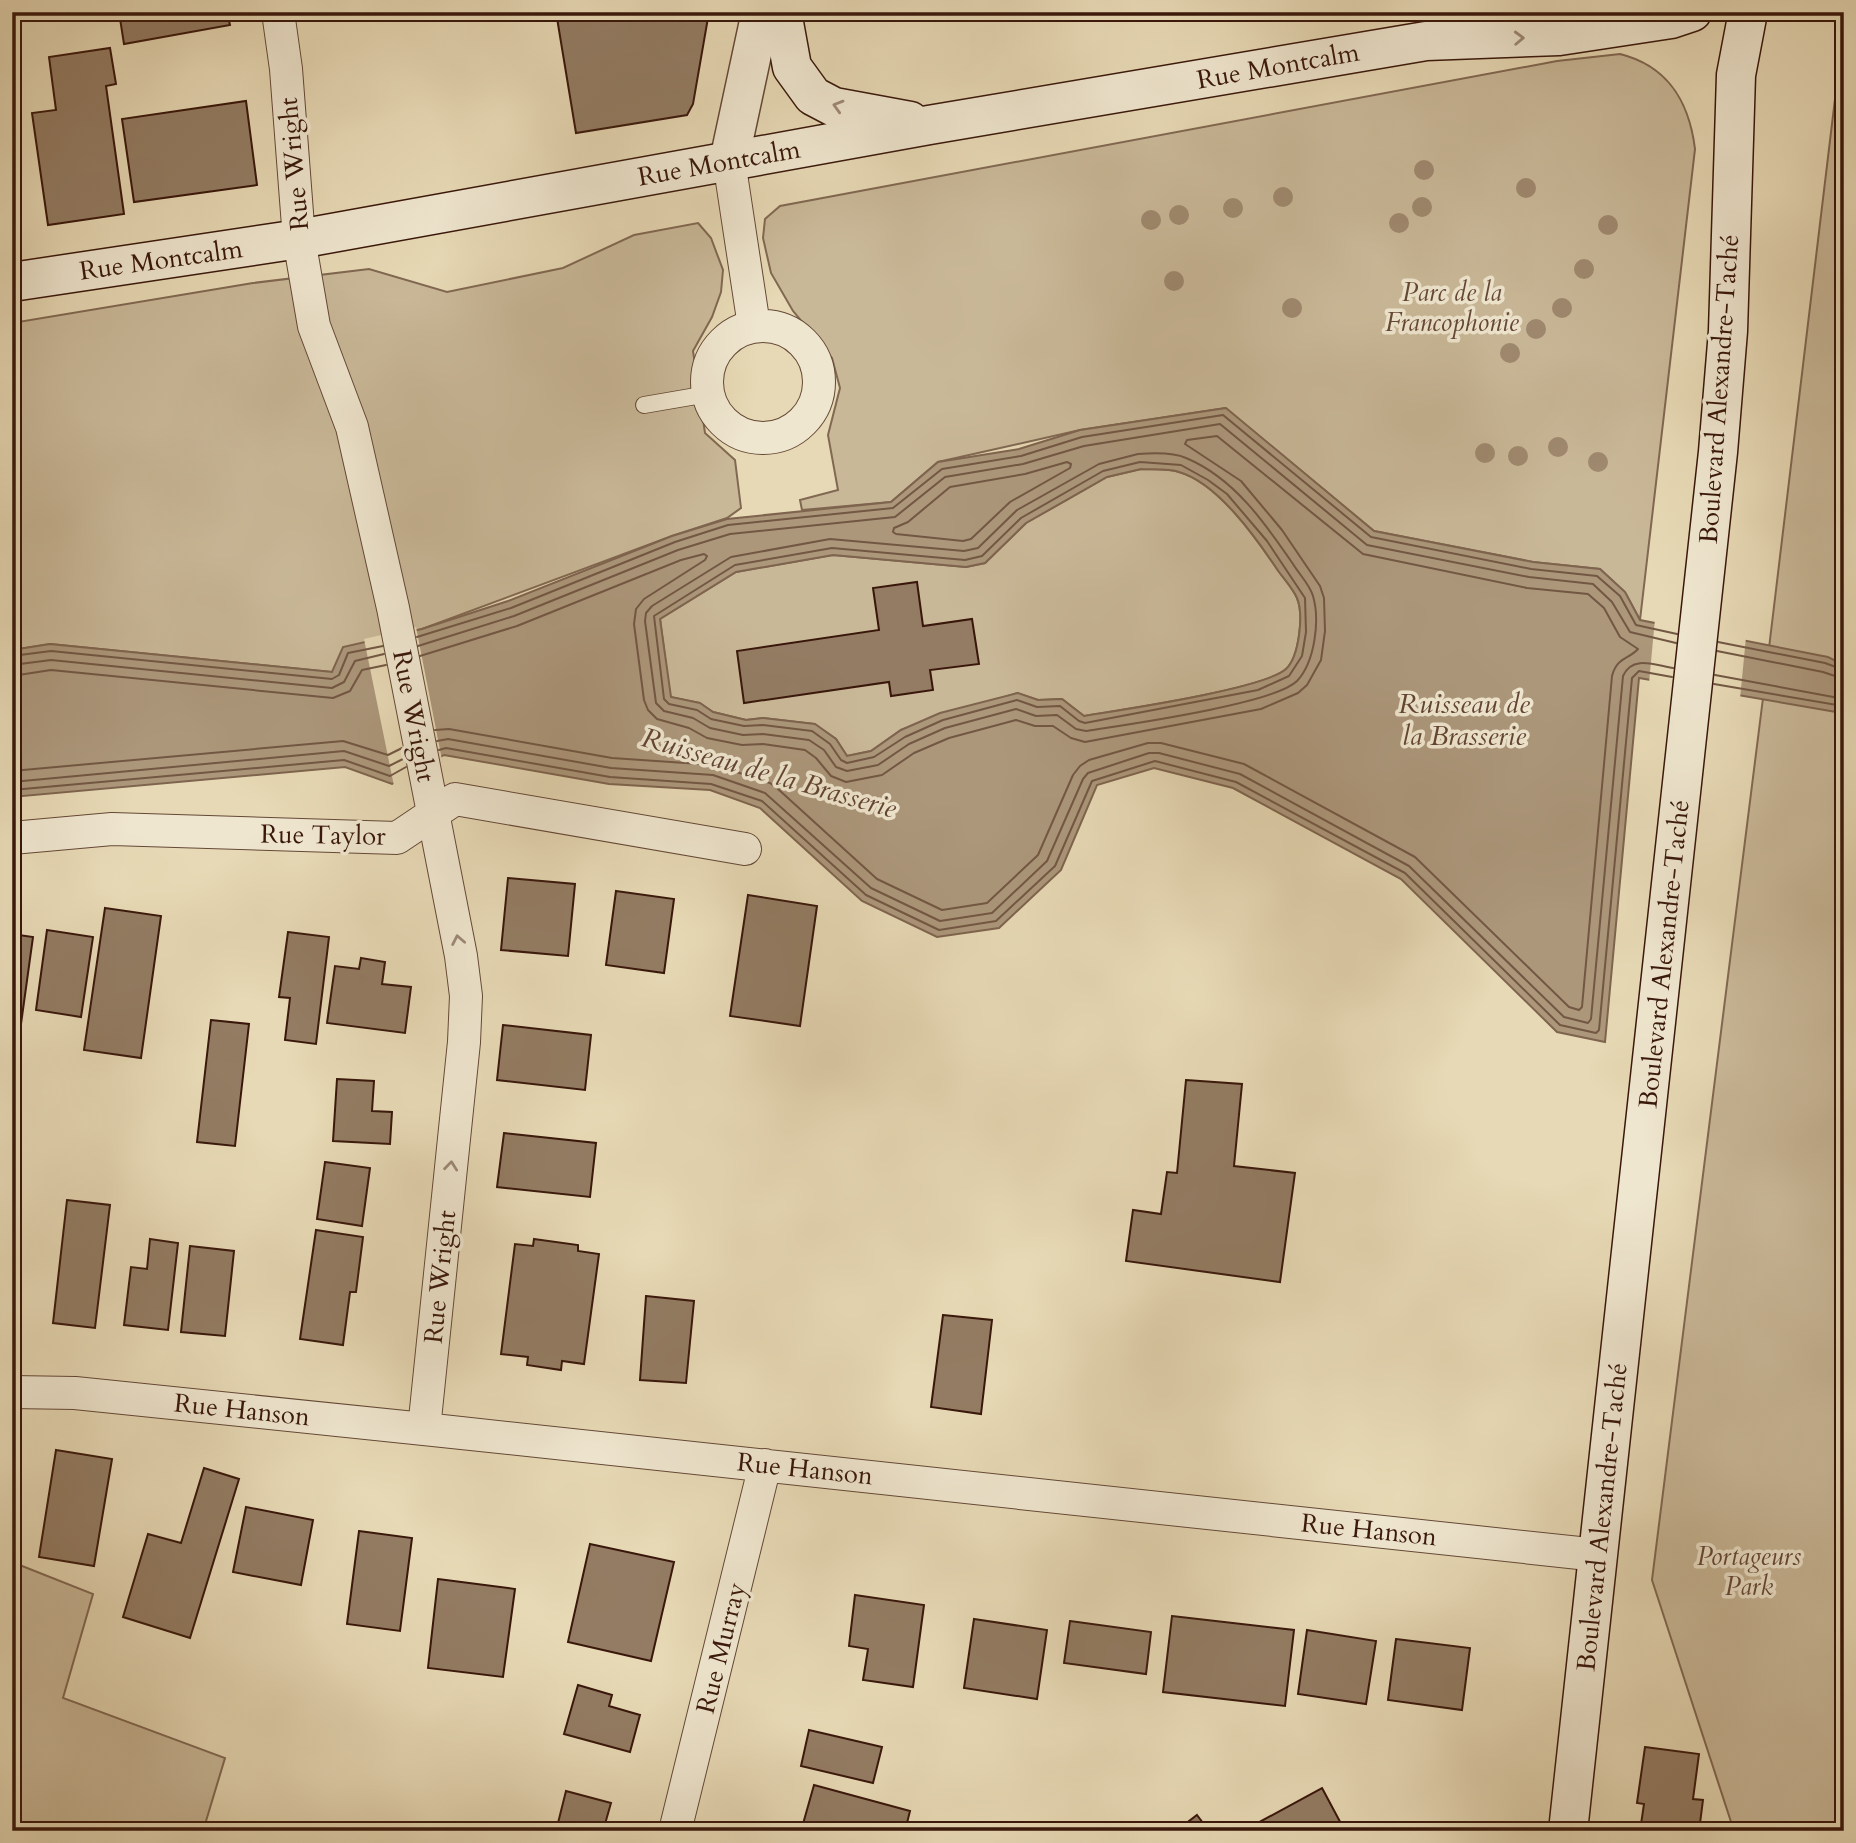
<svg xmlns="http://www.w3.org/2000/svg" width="1856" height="1843" font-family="Cardo,serif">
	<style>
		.green { fill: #c9b898; stroke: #816852; stroke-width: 2 }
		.water { fill: #ac977b; stroke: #7e644e; stroke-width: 2; fill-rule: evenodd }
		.pier { fill: #e7d9b5 }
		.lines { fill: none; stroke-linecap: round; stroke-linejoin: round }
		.shore { stroke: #725743; stroke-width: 2 }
		.building { fill: #937c63; stroke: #39170b; stroke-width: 2 }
		.service-casing { stroke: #644836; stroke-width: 18 }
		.minor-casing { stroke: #644836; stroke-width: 34 }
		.tertiary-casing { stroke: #644836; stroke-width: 41 }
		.secondary-casing { stroke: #39170b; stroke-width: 41 }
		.service { stroke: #efe6cf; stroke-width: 16 }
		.minor { stroke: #efe6cf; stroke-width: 32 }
		.tertiary { stroke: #efe6cf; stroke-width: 38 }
		.secondary { stroke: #efe6cf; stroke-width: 38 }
		.tree { fill: #9f896f }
		.oneway { stroke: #9d8977 }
		.labels { text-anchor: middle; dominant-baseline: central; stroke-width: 7; stroke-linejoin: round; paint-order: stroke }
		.street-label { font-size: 26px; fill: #39170b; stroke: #efe6cf }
		.park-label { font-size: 26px; font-style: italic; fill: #644735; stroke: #efe6cf }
		.water-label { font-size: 28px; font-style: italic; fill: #614432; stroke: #efe6cf }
	</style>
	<rect width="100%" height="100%" fill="#e7d9b5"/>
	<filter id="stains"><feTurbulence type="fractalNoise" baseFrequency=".00286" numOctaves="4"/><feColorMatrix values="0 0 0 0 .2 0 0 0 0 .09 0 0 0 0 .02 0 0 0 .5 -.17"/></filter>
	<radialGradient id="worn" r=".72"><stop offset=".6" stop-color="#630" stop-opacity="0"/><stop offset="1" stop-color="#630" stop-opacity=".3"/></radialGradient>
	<!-- green -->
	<path class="green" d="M1844,24V1831H1734L1652,1580L1763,698Z
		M1620,54C1668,66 1689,101 1695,149L1640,620L1625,592L1600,569L1533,562L1374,531L1225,408L1080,430L938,462L891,502L802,510L800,500L838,490L828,435L840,388L832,358L793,311L771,273L763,238L765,219L780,206L1557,61Z
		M698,223L711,238L723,270L721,292L712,317L693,351L705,433L735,460L741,508L727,518L672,536L422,629L369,642L332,672L50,644L12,650V323L253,283L369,269L447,292L563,268L634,235Z
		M1141,469C1153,470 1168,468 1179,472C1218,483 1257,539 1279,572C1285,580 1293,589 1297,598C1304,615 1299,657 1286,669C1265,689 1120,710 1084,716L1062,699L1038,700L1017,693L901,730L871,751L847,756L836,739L814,724L763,718L746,720L713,712L699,703L670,697L660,619L736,572L833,555L966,567L985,563L1026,523L1107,477Z
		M12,1562L93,1594L63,1698L225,1758L203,1831H12Z"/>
	<!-- water -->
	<path class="water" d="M1226,408L1374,531L1533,562L1600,569L1625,592L1640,620L1828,657L1844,665V718L1836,712L1639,678L1605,1042L1557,1032L1401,879L1233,788L1154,768L1097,785L1061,870L999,928L937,937L862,901L760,808L710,790L609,784L444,755L392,784L345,767L12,797V650L50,644L332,672L343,647L422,629L508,601L672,536L727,519L891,502L938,462L1019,449L1080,430ZM1141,469C1153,470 1168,468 1179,472C1218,483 1257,539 1279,572C1285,580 1293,589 1297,598C1304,615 1299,657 1286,669C1264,689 1120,710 1084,716L1062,699L1038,700L1018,693L940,713L901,730L871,751L847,756L836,739L815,724L763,718L746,720L713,712L700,703L671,697L660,619L736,572L833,555L966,567L985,563L1026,523L1107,477Z"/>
	<!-- pier -->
	<path class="pier" d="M1655,619L1746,637L1740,699L1649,683Z
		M416,627L442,760L394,786L364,639Z"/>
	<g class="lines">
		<!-- shore -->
		<path class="shore" d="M1138,454C1152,453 1173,452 1186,458C1234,478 1265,523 1293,564C1299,574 1310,585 1313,596C1320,620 1315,662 1297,681C1274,704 1124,725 1086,731L1076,729L1057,715L1036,716L1016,709L945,728L909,744L878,765L847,771L836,767L824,750L809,740L763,734L743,735L710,728L693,718L664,711L656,703L645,621L646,613L652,606L731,557L830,539L964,551L978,548L1017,510L1099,464Z
			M1067,462L1071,464L1070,468L1010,502L971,539L963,541L896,534L893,532L894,528L908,522L950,487L1025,474Z
			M1140,462L1181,465L1208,480L1227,494L1267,541L1305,598L1306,632L1302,656L1289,676L1258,690L1085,723L1079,721L1060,706L1037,707L1017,700L943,720L905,737L874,757L847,763L841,760L830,744L812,731L763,725L744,726L711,719L697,710L669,704L664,699L654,616L735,565L832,548L965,560L982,556L1021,518L1103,471Z
			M417,637L511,608L675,542L728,525L893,508L942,469L1021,456L1082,437L1223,415L1371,537L1531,569L1597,576L1620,596L1636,625L1677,634
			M1718,642L1825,663L1844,670
			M418,646L514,616L678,550L730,534L895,517L945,477L1023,464L1084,446L1220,424L1367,545L1529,577L1593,584L1612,602L1630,632L1676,643
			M1717,651L1823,672L1844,679
			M12,656L51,651L332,679L339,675L348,653L383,646
			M420,656L517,626L681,560L704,554L707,556L705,560L644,599L636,609L634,624L644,700L648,710L657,719L689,728L707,738L742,745L763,744L805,750L816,758L831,776L846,782L882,775L914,753L949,738L1016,720L1035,726H1053L1071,738L1085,742L1261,709L1298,693L1307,685L1321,660L1325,631L1324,598L1320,586L1282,530L1241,481L1185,444L1187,440L1217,436L1363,554L1527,588L1588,594L1604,608L1620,637L1638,649C1628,660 1617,657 1612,676L1582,1007L1579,1010L1569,1007L1415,857L1244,764L1161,743H1148L1089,760L1080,766L1073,775L1038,855L987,903L942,910L877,879L778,789L770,783L715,765L612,758L449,729L435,730
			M12,665L51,660L332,688L344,682L355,661L384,654
			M1715,675L1844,699
			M12,676L51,670L333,698L350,691L362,670L386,665
			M1714,684L1837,705L1844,709
			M437,741L448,739L611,768L713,775L765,793L871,888L940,921L992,913L1047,861L1083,779L1088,773L1149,753H1159L1240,774L1409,866L1564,1017L1588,1023L1591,1019L1623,676C1632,655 1655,665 1673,668
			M439,750L446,748L610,777L711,784L762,801L866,895L939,930L996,921L1055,866L1092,781L1155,761L1236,782L1405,873L1560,1025L1596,1033L1599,1030L1632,678L1639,671L1672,677
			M12,771L343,741L388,755L402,748
			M12,782L344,751L389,766L405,758
			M12,790L344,760L390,776L406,767"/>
	</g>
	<!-- building -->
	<path class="building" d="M119,12H227L230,25L124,44Z
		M556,12H709L693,104L687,115L576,133Z
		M110,48L116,84L106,86L124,214L48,225L32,113L56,110L49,57Z
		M246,101L257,185L134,202L122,119Z
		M917,582L923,626L972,619L979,664L930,670L933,690L891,696L889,682L744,703L737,651L879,630L873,588Z
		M508,878L575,884L568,956L501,950Z
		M616,891L674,899L664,973L606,965Z
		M748,895L817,906L800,1026L730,1016Z
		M105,908L161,916L141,1058L84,1050Z
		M47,930L93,937L81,1017L36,1010Z
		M288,932L329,937L316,1044L285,1040L290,998L279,997Z
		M12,934L33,937L21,1024L12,1023Z
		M361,958L385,962L382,984L411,987L405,1033L327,1023L335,966L359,969Z
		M211,1020L249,1024L235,1146L197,1142Z
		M503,1025L591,1035L585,1090L497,1080Z
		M337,1079L374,1081L372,1111L392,1112L390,1144L333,1141Z
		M1186,1080L1242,1084L1234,1166L1295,1173L1280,1282L1126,1261L1133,1210L1161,1214L1167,1172L1177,1173Z
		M504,1133L596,1143L590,1197L497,1187Z
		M325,1162L370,1168L362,1226L317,1219Z
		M67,1200L110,1205L95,1328L53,1323Z
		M316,1230L363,1237L356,1292H350L343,1345L300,1339Z
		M150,1239L178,1243L168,1330L124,1325L131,1267L147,1269Z
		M534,1239L578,1245V1251L599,1254L584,1364L562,1361L561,1370L527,1365L528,1357L501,1354L515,1244L533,1246Z
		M190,1246L234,1251L225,1336L181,1332Z
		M646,1296L694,1301L686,1383L640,1380Z
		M943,1315L992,1320L981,1414L931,1407Z
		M56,1450L112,1459L94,1566L39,1557Z
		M204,1468L239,1479L190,1638L123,1617L148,1534L181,1543Z
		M246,1507L313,1520L301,1585L233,1572Z
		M359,1531L412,1538L400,1631L347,1624Z
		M590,1544L674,1562L651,1661L568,1642Z
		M438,1579L515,1589L503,1677L428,1668Z
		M855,1595L924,1605L913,1687L863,1680L868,1649L849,1646Z
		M1172,1616L1294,1630L1285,1706L1163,1692Z
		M974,1619L1047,1630L1037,1699L964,1688Z
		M1070,1621L1151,1632L1146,1674L1064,1663Z
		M1307,1630L1376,1641L1366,1704L1298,1694Z
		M1396,1639L1470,1648L1462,1710L1388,1700Z
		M578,1685L612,1695L609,1706L640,1715L630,1752L564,1734Z
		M809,1730L882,1747L873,1783L801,1766Z
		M1645,1747L1699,1754L1693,1799L1703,1800L1699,1831H1640L1644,1804L1637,1803Z
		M814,1785L910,1811L905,1831H801Z
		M1322,1788L1345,1831H1243Z
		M566,1791L611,1803L603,1831H556Z
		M1197,1815L1209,1831H1176Z"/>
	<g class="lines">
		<defs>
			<path id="service" d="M644,405L708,394"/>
			<path id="minor" d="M278,12L286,69L299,239L314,326L352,427L393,608L461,956L466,996L464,1042L424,1429
				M729,161L754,326
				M707 382a56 56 0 1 1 112 0a56 56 0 1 1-112 0Z
				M12,838L112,829L397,838L455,799L745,849
				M12,1392L75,1393L424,1429L1598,1555
				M675,1831L765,1465"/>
			<path id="tertiary" d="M729,161L761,12"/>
			<path id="secondary" d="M782,12L792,67L813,96L834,107L910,121
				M12,282L299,239L929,125L1426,41L1559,36L1671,19L1692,12
				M1568,1831L1718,452L1728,331L1736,75L1748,12"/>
		</defs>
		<!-- service casing -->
		<use href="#service" class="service-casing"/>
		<!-- minor casing -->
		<use href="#minor" class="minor-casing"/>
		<!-- tertiary casing -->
		<use href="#tertiary" class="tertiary-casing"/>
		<!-- secondary casing -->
		<use href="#secondary" class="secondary-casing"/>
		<!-- service -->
		<use href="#service" class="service"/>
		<!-- minor -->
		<use href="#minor" class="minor"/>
		<!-- tertiary -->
		<use href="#tertiary" class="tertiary"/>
		<!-- secondary -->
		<use href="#secondary" class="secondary"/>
	</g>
	<!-- trees -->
	<g class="tree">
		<circle cx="1424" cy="170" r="10"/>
		<circle cx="1526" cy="188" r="10"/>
		<circle cx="1283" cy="197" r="10"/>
		<circle cx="1422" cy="207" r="10"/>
		<circle cx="1233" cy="208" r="10"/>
		<circle cx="1179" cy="215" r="10"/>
		<circle cx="1151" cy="220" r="10"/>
		<circle cx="1399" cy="223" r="10"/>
		<circle cx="1608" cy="225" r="10"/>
		<circle cx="1584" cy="269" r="10"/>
		<circle cx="1174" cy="281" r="10"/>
		<circle cx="1292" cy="308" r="10"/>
		<circle cx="1562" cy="308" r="10"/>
		<circle cx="1536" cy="329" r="10"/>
		<circle cx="1510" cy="353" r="10"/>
		<circle cx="1558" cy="447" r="10"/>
		<circle cx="1485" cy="453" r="10"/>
		<circle cx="1518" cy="456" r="10"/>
		<circle cx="1598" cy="462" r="10"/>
	</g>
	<!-- one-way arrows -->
	<defs><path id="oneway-chevron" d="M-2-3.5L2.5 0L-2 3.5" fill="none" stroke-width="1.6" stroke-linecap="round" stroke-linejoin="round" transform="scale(1.75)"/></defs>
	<g class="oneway">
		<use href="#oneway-chevron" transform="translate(1519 38) rotate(-2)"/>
		<use href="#oneway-chevron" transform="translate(838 106) rotate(-164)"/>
		<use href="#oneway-chevron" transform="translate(458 940) rotate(-101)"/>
		<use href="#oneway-chevron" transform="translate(451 1166) rotate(-84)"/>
	</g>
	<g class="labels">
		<!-- street labels -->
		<g class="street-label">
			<text transform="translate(1278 66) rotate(-10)">Rue Montcalm</text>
			<text transform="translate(719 163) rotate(-10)">Rue Montcalm</text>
			<text transform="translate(294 164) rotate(-95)">Rue Wright</text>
			<text transform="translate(161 260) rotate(-8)">Rue Montcalm</text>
			<text transform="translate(1719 389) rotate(-86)">Boulevard Alexandre-Taché</text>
			<text transform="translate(414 716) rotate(79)">Rue Wright</text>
			<text transform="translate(323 835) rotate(1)">Rue Taylor</text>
			<text transform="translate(1664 954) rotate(-84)">Boulevard Alexandre-Taché</text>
			<text transform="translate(440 1277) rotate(-84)">Rue Wright</text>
			<text transform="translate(242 1410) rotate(6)">Rue Hanson</text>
			<text transform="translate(805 1469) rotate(6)">Rue Hanson</text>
			<text transform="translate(1602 1517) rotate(-84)">Boulevard Alexandre-Taché</text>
			<text transform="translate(1369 1530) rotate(6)">Rue Hanson</text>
			<text transform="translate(721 1648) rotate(-76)">Rue Murray</text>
		</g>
		<!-- park labels -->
		<g class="park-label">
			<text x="1452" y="292">Parc de la<tspan x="1452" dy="30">Francophonie</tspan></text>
			<text x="1749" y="1556">Portageurs<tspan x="1749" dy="30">Park</tspan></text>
		</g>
		<!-- water labels -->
		<g class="water-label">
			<text x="1464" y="704">Ruisseau de<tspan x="1464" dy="32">la Brasserie</tspan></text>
			<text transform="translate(769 773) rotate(16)">Ruisseau de la Brasserie</text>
		</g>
	</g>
	<!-- margin -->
	<rect width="1856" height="1843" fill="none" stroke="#e7d9b5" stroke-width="42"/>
	<rect x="14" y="14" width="1828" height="1815" fill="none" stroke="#39170b" stroke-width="3.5"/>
	<rect x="21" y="21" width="1814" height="1801" fill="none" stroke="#39170b" stroke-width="2"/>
	<rect width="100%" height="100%" filter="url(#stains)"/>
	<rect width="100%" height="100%" fill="url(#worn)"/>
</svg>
